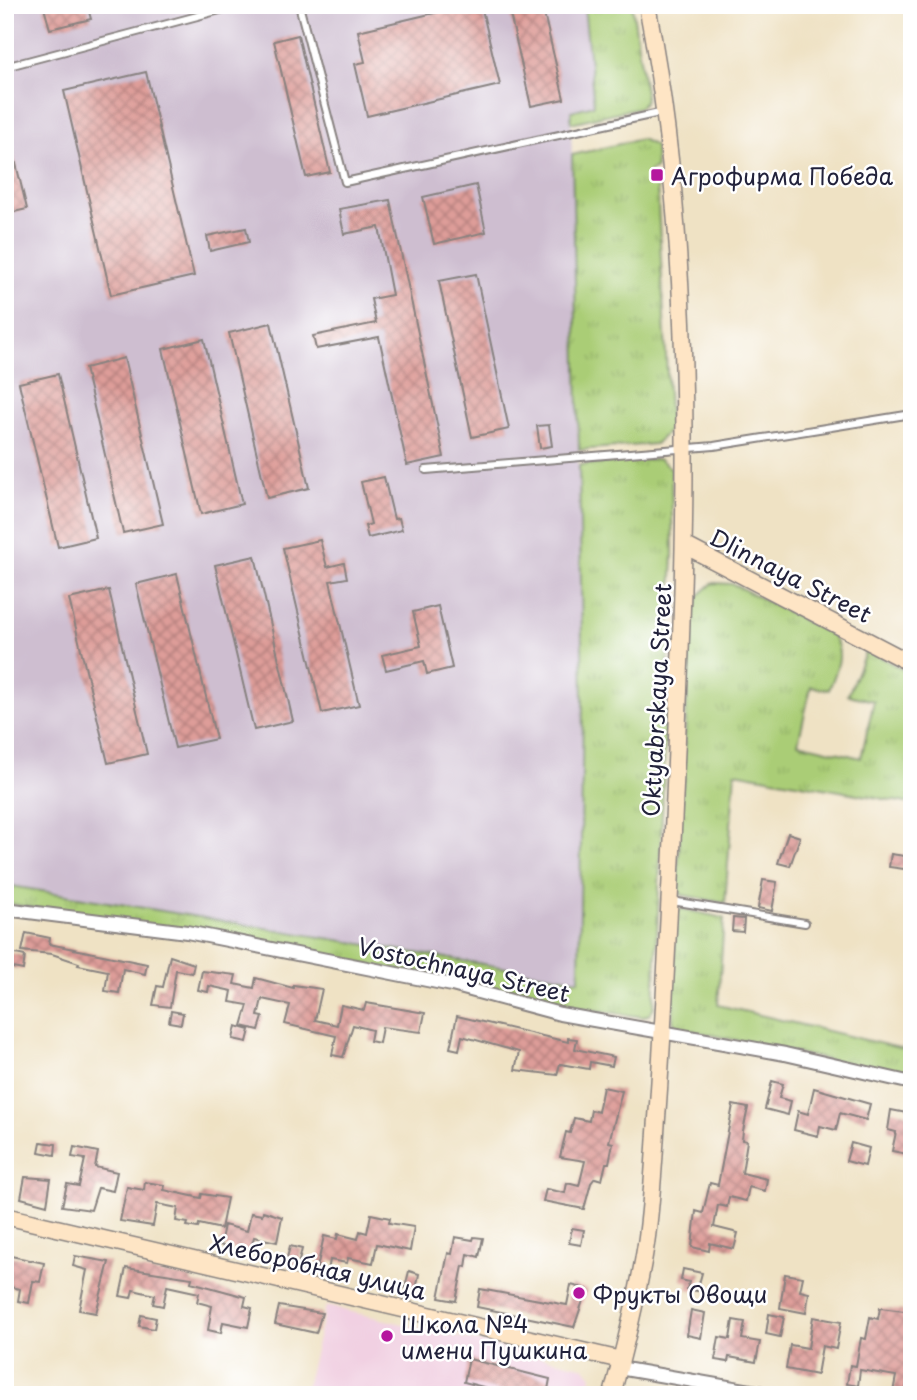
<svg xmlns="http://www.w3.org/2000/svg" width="917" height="1400" font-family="'Playpen Sans',sans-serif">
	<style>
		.built { fill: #f1d0e2 }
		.industrial { fill: #cebed0 }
		.grass { fill: url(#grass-tufts); stroke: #667858; stroke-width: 2 }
		.building { fill: url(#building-cross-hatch) }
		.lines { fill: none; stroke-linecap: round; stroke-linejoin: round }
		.lane-casing { stroke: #888280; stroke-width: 10 }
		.street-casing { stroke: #888280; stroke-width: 16 }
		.secondary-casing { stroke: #888280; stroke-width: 19 }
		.lane { stroke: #fff; stroke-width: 6 }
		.street { stroke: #fff; stroke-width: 12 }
		.secondary { stroke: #fee5c5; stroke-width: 16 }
		.poi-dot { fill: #b5179e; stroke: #fff; stroke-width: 2.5 }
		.labels { text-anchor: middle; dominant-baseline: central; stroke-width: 5; stroke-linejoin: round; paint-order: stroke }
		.poi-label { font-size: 23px; fill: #22223b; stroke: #fff; text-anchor: start }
		.street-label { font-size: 23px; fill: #22223b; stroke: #fff }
	</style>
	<defs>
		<pattern id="grass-tufts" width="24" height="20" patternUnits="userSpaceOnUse" patternTransform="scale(1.75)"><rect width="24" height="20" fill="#aacd76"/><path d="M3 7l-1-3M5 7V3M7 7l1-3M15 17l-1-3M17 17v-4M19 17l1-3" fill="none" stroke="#92b067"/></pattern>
		<pattern id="building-cross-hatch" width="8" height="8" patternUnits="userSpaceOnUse" patternTransform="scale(1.75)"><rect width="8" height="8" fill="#de9d99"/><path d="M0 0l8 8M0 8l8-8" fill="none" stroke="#b4807e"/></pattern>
	</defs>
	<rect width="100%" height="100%" fill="#fff"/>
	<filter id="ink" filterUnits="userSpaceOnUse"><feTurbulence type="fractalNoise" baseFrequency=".0143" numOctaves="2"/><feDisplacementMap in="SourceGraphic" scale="14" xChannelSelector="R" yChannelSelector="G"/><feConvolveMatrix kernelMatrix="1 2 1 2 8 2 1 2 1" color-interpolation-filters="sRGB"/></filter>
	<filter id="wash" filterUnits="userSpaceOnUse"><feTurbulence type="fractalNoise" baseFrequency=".00686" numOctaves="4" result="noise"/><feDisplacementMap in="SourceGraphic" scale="28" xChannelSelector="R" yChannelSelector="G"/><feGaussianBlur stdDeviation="1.57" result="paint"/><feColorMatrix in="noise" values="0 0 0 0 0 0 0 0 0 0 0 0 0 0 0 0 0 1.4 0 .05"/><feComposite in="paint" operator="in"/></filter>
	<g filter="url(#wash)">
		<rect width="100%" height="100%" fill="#efe2c4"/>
		<!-- built -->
		<path class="built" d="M326,1306L585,1367L592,1376L587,1395H304Z"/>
		<!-- industrial -->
		<path class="industrial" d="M5,5H584L594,105L571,112L583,702L580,980L5,885Z"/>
		<!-- grass -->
		<path class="grass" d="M584,5H632L646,99L640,107L571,123V111L594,105Z
			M641,139L655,146L656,168L650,171L651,182L657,185L670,430L655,444L579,450L572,155Z
			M659,459L671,468L673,553L654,1007L650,1014L643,1017L560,1005L427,975L5,903V885L579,980L583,702L579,465Z
			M713,583L733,584L832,635C846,654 836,670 829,690L811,687L798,743L861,758L874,701L848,695L865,653H873L912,675V804L735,772L725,903L682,895L677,889L691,621L699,595Z
			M682,909L724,918L718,1005L912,1051V1078L680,1028L673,1021L676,911Z"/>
		<g id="blocks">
			<!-- building -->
			<path class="building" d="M54,5H87L91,19L50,29L44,8Z
				M468,5H481L500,85L367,116L355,64L365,62L358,31Z
				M508,5H542L564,99L531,106Z
				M298,35L330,172L306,177L274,41Z
				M146,72L194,276L111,295L64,91Z
				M9,135L27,209L5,214V136Z
				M476,185L486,232L434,244L423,197Z
				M390,200L444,457L407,465L379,337L316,349L313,336L376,323L371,299L392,295L379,227L344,234L339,209Z
				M246,228L249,242L210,251L207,236Z
				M476,274L509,429L472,437L439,281Z
				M271,323L309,488L267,498L229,333Z
				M204,339L242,504L201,514L163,349Z
				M124,358L163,524L123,533L85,368Z
				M58,374L96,538L58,547L19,383Z
				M549,425L552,446L540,448L537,426Z
				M384,477L394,519L399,518L402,530L368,538L365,526L371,524L361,482Z
				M320,540L327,567L344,563L347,578L330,581L359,705L322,713L283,548Z
				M255,556L293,721L254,730L215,565Z
				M177,574L216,739L175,748L136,584Z
				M109,590L147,754L108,763L69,599Z
				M438,606L452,668L427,674L424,661L386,670L382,655L421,646L413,612Z
				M788,833L800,837L790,866L778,863Z
				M891,854L912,857V870L889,867Z
				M763,880L777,882L772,911L758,908Z
				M733,918L744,919L743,932L732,931Z
				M26,933L50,938L49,944L147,964L145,974L123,969L119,993L105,991L108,971L78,965L79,963L52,954L22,951Z
				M11,953L25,956L23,970L8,967Z
				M170,956L194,964L192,973L176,970L170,1007L153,1005L157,986L163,987Z
				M202,971L236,975L234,984L254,988L256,978L293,988V985L322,989L315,1020L337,1025L341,1005L364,1010L366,1003L425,1013L421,1032L382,1027L379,1043L370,1041L372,1030L353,1025L343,1057L332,1055L336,1036L285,1024L290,1005L262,999L258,1016L263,1017L259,1030L242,1026L248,1005L230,1002L232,991L209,986L208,992L198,990Z
				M171,1011L183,1013L181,1024L169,1022Z
				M457,1016L568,1042V1038L577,1039L575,1049L614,1057L612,1066L590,1062L589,1069L560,1064L557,1075L515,1070L519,1052L462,1036L459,1050L450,1048Z
				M236,1026L250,1030L247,1042L233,1039Z
				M772,1081L783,1084L779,1098L791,1101L788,1115L765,1109Z
				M603,1087L622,1091L609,1142L613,1143L609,1163H606L602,1180L595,1178L591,1183L584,1209L543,1201L546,1189L565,1193L567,1183L579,1186L585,1161L560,1157L566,1132L570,1133L574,1118L589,1121L591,1110L598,1112Z
				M814,1088L870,1104L866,1120L840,1113L836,1130L820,1126L818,1136L794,1130L798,1111L808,1114Z
				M733,1105L748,1108L743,1131L742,1140L747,1141L742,1173L767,1179L765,1191L749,1187L746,1201L729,1197L727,1207L718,1205L714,1227L738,1233L734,1249L710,1243L709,1251L692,1247L696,1211L703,1213L710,1183L718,1185Z
				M891,1110L912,1114V1155L892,1151L896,1132L888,1130Z
				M41,1142L56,1144L55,1155L39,1152Z
				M851,1143L869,1148L865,1166L846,1161Z
				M74,1147L98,1152L95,1167L117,1172L113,1191L98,1188L91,1210L62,1206L67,1184L79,1186L85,1159L72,1157Z
				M25,1177L51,1179L47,1205L21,1198Z
				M145,1182L165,1185L164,1190L201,1198L202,1194L227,1198L221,1229L199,1224L198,1228L187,1226L188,1223L176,1221L178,1208L157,1204L153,1226L120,1221L127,1187L144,1190Z
				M263,1211L282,1217L277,1242L254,1237L249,1255L220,1245L224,1225L247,1231L251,1213L262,1215Z
				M371,1214L390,1218L389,1223L414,1227L410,1251L377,1244L373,1263L348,1258L347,1263L330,1260L328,1271L317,1268L324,1236L337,1239L338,1234L358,1239L360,1231L367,1233Z
				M572,1228L584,1230L581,1245L569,1243Z
				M455,1237L473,1240L474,1237L483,1238L479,1257L468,1254L466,1267L463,1266L456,1301L439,1298L448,1253L452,1254Z
				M290,1246L302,1249L298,1265L286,1262Z
				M11,1256L44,1263L40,1282L33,1281L29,1303L18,1301L20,1289L5,1286V1257Z
				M75,1256L109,1262L96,1313L79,1310L87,1270L73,1266Z
				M126,1268L192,1278L191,1282L246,1297L244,1306L252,1308L248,1327L223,1322L221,1333L208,1330L212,1306L197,1302L199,1293L167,1286L163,1306L153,1304L155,1295L133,1290L131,1298L120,1296Z
				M683,1269L702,1273L697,1291L687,1289L689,1282L681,1280Z
				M409,1271L419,1274L416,1290L405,1288Z
				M785,1274L803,1277L800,1291L809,1293L806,1313L780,1308Z
				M571,1285L587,1289L574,1327L477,1307L480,1289L567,1305Z
				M279,1306L322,1313L316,1333L275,1324Z
				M880,1308L912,1312V1354L905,1395L893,1393L896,1376L860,1370L858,1386L847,1384L850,1365L856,1366L861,1338L866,1339L870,1317L878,1319Z
				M691,1310L705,1313L701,1338L687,1335Z
				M769,1314L784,1317L780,1337L766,1334Z
				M141,1315L156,1318L154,1329L139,1326Z
				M813,1317L841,1322L836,1349L822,1346L817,1375L786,1369L790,1345L808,1348Z
				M733,1320L745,1322L742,1339L760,1342L756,1362L729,1357L728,1362L715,1360L719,1337L730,1339Z
				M469,1359L550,1379L547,1395H514L464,1382Z"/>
		</g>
	</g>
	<g filter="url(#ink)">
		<use href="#blocks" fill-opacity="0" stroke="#888280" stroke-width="2"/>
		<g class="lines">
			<defs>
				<path id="lane" d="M299,5L345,182L664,112
					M5,67L239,5
					M426,470L714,446L912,414
					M672,901L805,923"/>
				<path id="street" d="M5,909L187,932L452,985L560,1014L785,1054L912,1083
					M619,1368L774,1395"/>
				<path id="secondary" d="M686,546L912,664
					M5,1216L621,1360
					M612,1395C625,1345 638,1295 646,1244C652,1203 654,1160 657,1118C664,1023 668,927 673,831C685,556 700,278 647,5"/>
			</defs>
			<!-- lane casing -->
			<use href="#lane" class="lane-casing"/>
			<!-- street casing -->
			<use href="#street" class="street-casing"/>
			<!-- secondary casing -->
			<use href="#secondary" class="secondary-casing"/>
			<!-- lane -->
			<use href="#lane" class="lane"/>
			<!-- street -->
			<use href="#street" class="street"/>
			<!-- secondary -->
			<use href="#secondary" class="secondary"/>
		</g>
	</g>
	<!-- markers -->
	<g class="poi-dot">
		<rect x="650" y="168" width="14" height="14" rx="3.5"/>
		<circle cx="579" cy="1293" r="7"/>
		<circle cx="387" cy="1336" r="7"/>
	</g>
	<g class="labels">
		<!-- poi labels -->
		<g class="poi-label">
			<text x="671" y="175">Агрофирма Победа</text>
			<text x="593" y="1293">Фрукты Овощи</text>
			<text x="401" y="1323">Школа №4<tspan x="401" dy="26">имени Пушкина</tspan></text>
		</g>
		<!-- street labels -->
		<g class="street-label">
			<text transform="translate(791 575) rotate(27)">Dlinnaya Street</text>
			<text transform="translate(656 700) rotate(-87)">Oktyabrskaya Street</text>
			<text transform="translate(464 969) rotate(13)">Vostochnaya Street</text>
			<text transform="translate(318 1266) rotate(13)">Хлеборобная улица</text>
		</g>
	</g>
	<!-- margin -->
	<rect width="917" height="1400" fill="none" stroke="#fff" stroke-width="28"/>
</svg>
